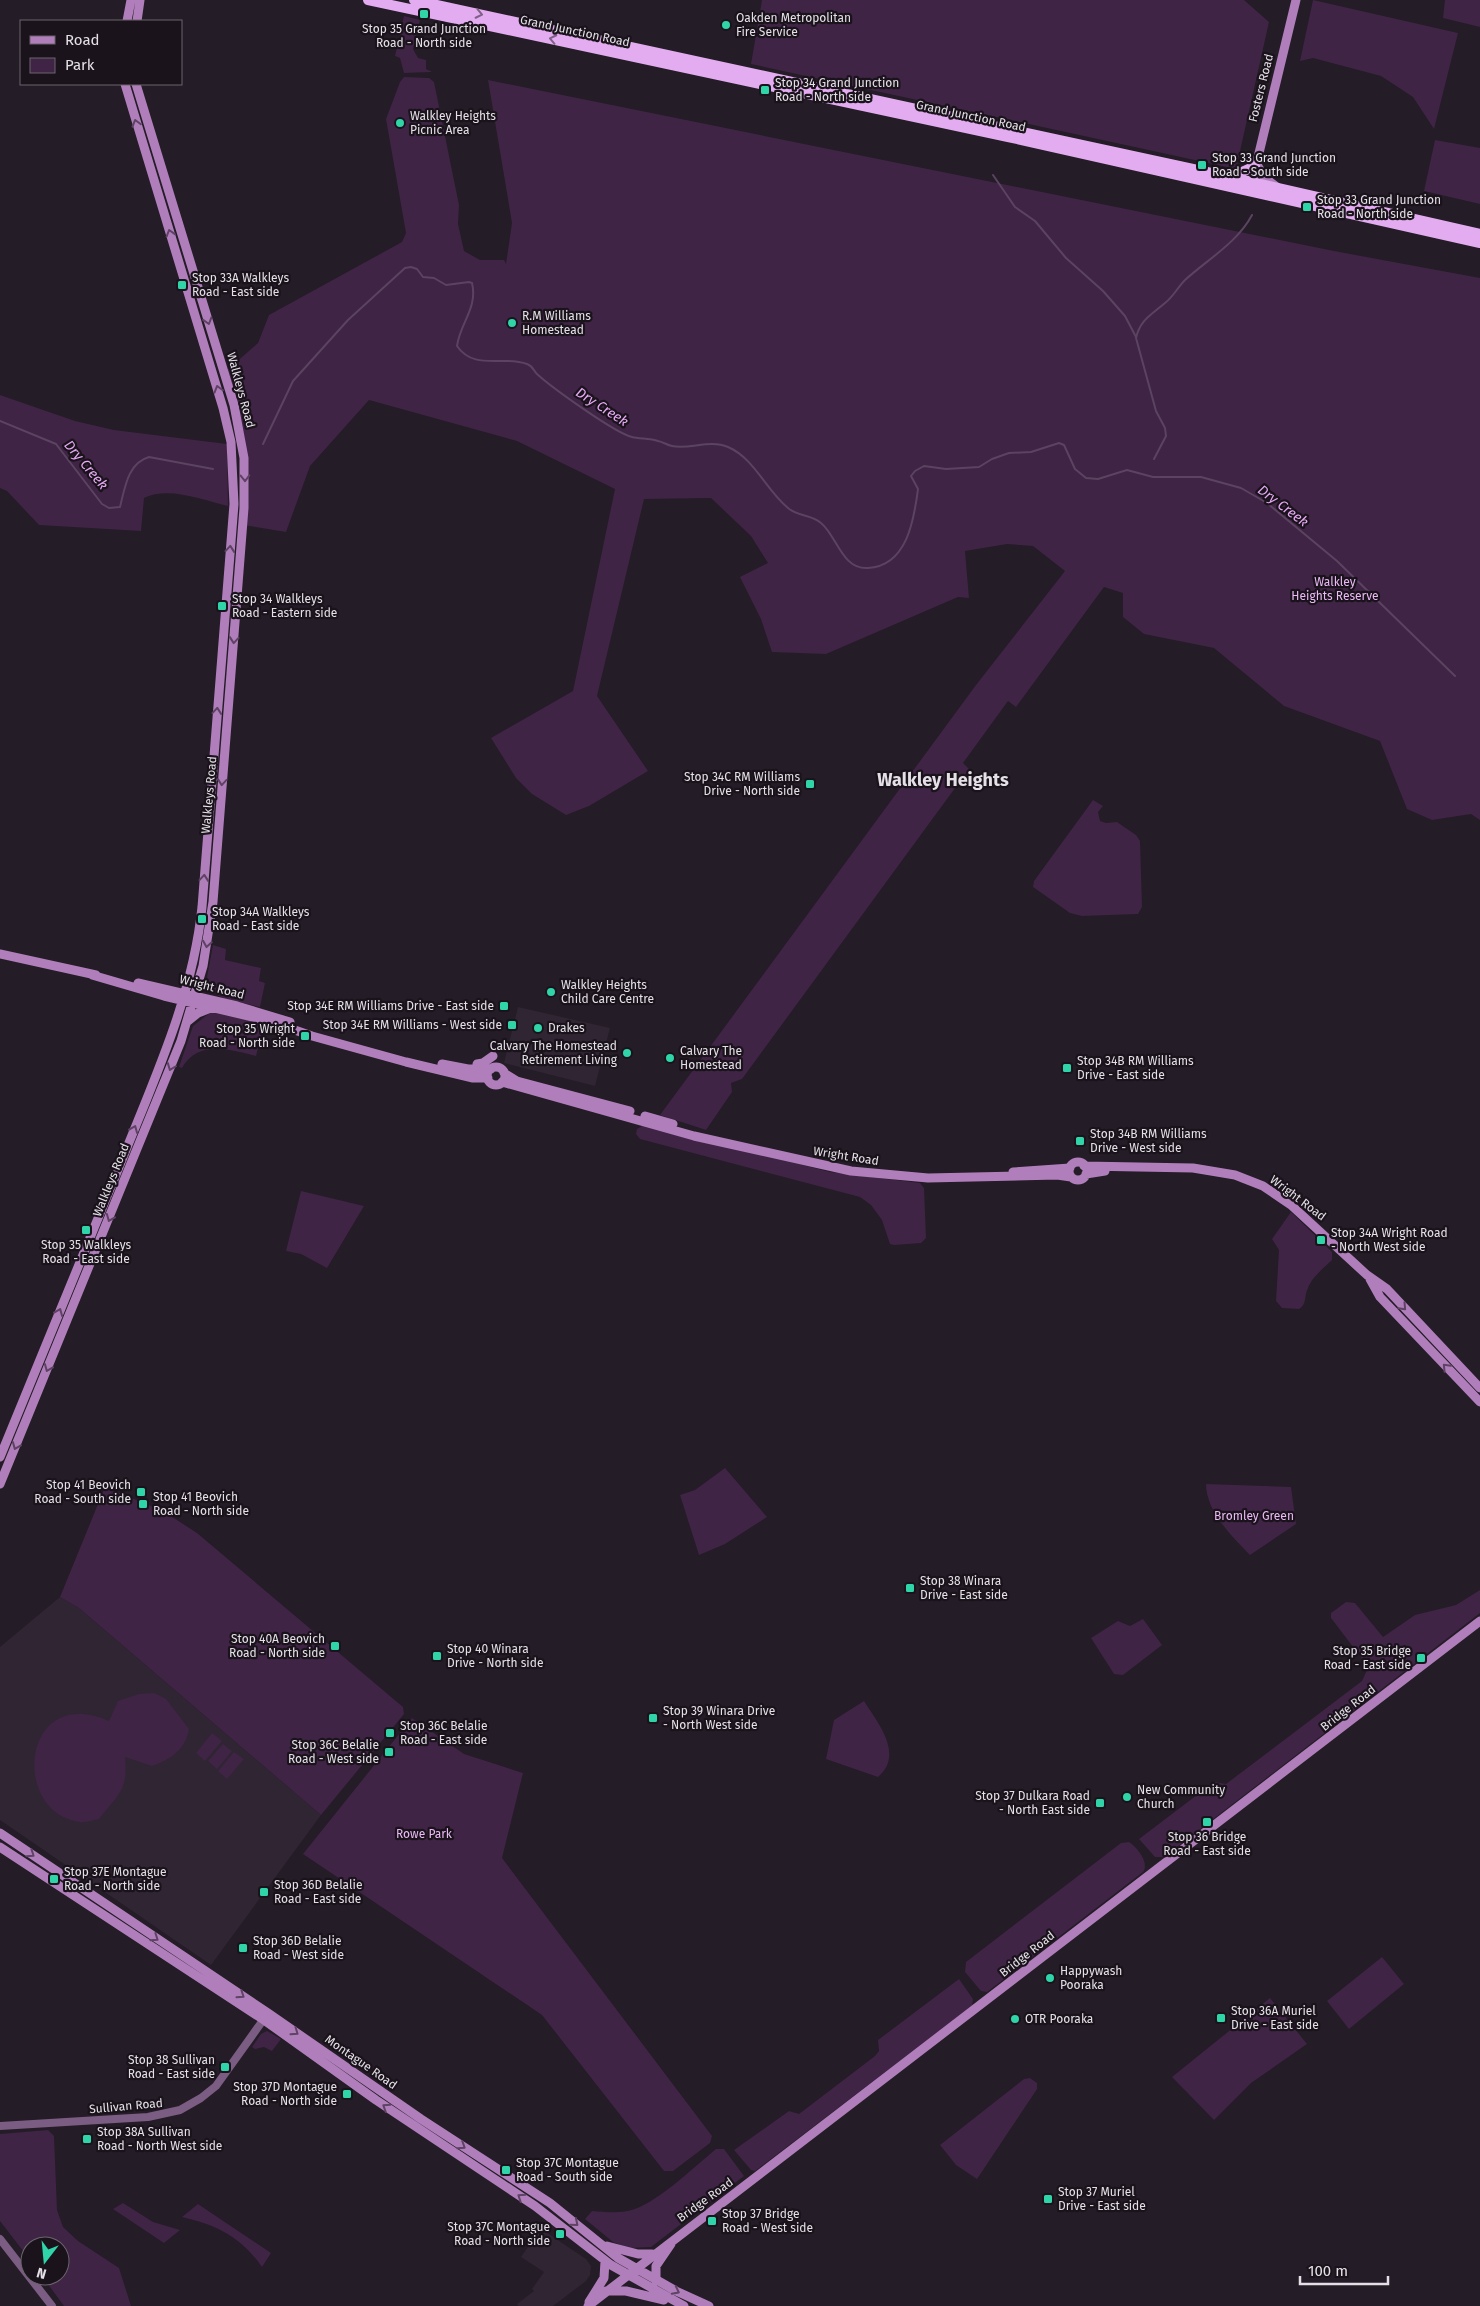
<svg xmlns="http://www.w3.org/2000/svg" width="1480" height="2306" font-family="'Fira Sans',sans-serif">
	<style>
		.built { fill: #302533 }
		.green { fill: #3f2445 }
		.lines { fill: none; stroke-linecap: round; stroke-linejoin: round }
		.stream { stroke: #5b4361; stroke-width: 2 }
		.tertiary { stroke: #7b5c82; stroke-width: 8 }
		.secondary { stroke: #b07ebb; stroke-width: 9 }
		.trunk { stroke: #e3acf0; stroke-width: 10 }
		.oneway { stroke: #7e6086 }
		.oneway2 { stroke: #5e4364 }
		.poi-dot { fill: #30d4a9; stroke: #1a131c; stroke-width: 2 }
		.labels { text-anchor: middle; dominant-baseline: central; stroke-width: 4.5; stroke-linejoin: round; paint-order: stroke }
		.poi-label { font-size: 12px; fill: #e5e0e7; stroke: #1a131c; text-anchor: start }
		.street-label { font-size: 12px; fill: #e5e0e7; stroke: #1a131c }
		.park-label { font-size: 12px; fill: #ebb9f6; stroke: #1a131c }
		.water-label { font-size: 14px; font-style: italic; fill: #e7a9f5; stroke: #1a131c }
		.district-label { font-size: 18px; font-weight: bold; fill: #e5e0e7; stroke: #1a131c }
	</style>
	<rect width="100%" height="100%" fill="#241c26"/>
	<!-- built -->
	<path class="built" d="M518,1007L610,1028L595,1086L504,1063Z
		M60,1597L79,1608L321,1815L211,1965L0,1820V1647Z
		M543,2230L586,2259L591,2266L590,2275L586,2281L553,2306H519L517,2304L534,2291L532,2289L544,2272L521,2257L539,2231Z"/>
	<!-- green -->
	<path class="green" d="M762,0H1244L1269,22L1236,169L751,64Z
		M1313,0L1458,33L1434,129L1413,97L1381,76L1313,58L1300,61Z
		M1445,0H1480V27L1443,18Z
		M404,16L420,20L413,49L418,58L426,60V69L432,72L404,73L400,58L395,56Z
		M404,77L429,78L434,82L459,205L458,224L464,251L480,260H504L506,264L512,223L488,80L1334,251L1480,278V820L1471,814L1432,820L1407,809L1380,741L1284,706L1214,648L1144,634L1123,617V593L1104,587L1016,707L1008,701L963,763L969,769L742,1079L731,1083L732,1092L706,1130L660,1115L976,685L1065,571L1033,546L1007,544L965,551L969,598L958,597L826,654L772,652L761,619L740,577L768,563L751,536L711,498L644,499L597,696L648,771L589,806L566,815L532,794L516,778L491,738L573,691L615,489L517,441L369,400L310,466L286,532L243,525L242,448L224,373L258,343L269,315L402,242L406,233L386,119L400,82Z
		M1435,140L1480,148V204L1424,191Z
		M0,395L75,421L114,430L227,444L228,506C202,500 169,486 144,498L141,531L39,525L7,491L0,488Z
		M1093,800L1103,806L1098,812L1100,821L1106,823L1117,822L1136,835L1140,841L1142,907L1138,914L1082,916L1070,913L1033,887L1034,881Z
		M213,945L226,949L225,960L261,968L259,981L265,983L260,1007L225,999L212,992L207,977Z
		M211,1012L264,1024L256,1056C230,1050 199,1039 182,1068L179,1067L193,1026Z
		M644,1125L830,1172L920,1183L924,1188L926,1238L921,1243L894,1245L890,1244L882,1220L871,1205L860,1197L640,1139L636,1134L637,1129Z
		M301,1191L364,1206L327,1268L301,1254L286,1251Z
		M1291,1212L1332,1252V1260C1324,1268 1312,1277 1308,1288C1304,1295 1307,1305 1299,1309L1282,1308L1276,1301L1279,1250L1272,1239Z
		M725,1468L767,1517L725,1544L699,1555L680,1495L695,1490Z
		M1206,1484L1291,1487L1296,1524L1250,1555C1232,1537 1206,1511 1206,1484Z
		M105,1487L163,1511L197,1533L403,1707L404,1714L321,1815L79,1608L60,1597Z
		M1480,1590V1613L1164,1857H1155L1139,1839L1214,1782L1226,1784L1362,1681L1367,1670L1366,1664L1331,1618V1613L1346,1602L1355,1603L1383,1637L1415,1615L1456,1605Z
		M1143,1619L1162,1645L1123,1675L1114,1674L1091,1638L1118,1621L1130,1626Z
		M154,1693L166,1699L189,1729C186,1749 170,1760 152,1766L125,1757C128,1791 119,1793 99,1819C93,1820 85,1823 80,1822C10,1813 21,1683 109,1721L118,1701L139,1694Z
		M864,1701C877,1722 905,1754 878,1777L826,1759L834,1720Z
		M412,1718L464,1754L523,1773L502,1858L712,2136L710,2143L673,2171H664L542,2015L303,1854Z
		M212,1733L222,1741L205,1761L196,1753Z
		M223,1744L232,1751L217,1769L208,1761Z
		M234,1752L244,1759L227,1779L218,1771Z
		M1129,1842C1137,1847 1150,1863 1143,1872L987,1992L981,1991L965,1972L966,1962L1121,1843Z
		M1382,1957L1404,1984L1349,2029L1327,2001Z
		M959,1979L973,1999L972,2006L755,2171L751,2170L734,2150L789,2111L799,2114L875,2056L879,2051L878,2040Z
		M1270,1998L1307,2044L1251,2083L1214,2120L1172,2077Z
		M267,2031L281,2039L272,2051L264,2047L255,2049L252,2047L261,2034Z
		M1030,2078L1037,2083V2089L977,2179L956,2165L940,2145L1024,2079Z
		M48,2130L54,2136L57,2210L63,2227L78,2241L119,2268L131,2306H64L42,2276H60V2246H30V2260L0,2221V2134Z
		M716,2149H724L744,2176L651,2247L629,2248L613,2242L585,2219L592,2211C607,2212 621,2214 635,2209C660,2200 694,2167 716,2149Z
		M123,2203L153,2222L180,2230L164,2243L113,2209Z
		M198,2204L271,2253L262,2267C241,2237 217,2225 182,2217Z"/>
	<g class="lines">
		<!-- stream -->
		<path class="stream" d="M993,175L1015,207L1035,221L1066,258L1103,291L1125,316L1136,337
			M0,421L56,444L102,504L109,508L120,507C125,487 128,463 149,457L213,469
			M263,444L293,381L348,320L405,268L411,267L417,269L423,277L434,278L446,285L469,282L472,283C478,308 460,323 457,346C474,371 503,355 527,364C533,366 533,370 537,374C551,387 615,433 632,437C640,439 650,438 658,441C663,442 667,445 672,446C689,450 710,439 728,447C754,458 766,490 788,508C798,517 811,514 821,523C837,536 842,570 868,568C907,566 914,520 918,489L911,476L915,471L924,466L946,469L979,467L992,459L1009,453L1031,452L1059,443L1064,445L1075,469L1086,478L1098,479L1127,470L1153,477H1201L1241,488L1267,503L1337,561L1455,676
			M1154,459L1166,436L1165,428L1156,411L1136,338C1140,320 1151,315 1165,303C1173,297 1178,287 1185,280C1207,260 1238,242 1252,215"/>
		<!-- tertiary -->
		<path class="tertiary" d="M0,2126L148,2117L180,2110L201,2098L216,2086L266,2016
			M0,2239L52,2306"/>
		<!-- secondary -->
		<path class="secondary" d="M127,21L131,0
			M137,21L140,0
			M1256,163L1265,178L1277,187
			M1252,182L1296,0
			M0,954L96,975
			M92,975L164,996L269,1021L312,1036L406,1062L473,1078H488
			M138,983L237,1006L290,1022
			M188,1021L198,1013L213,1007
			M442,1064L468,1069H491
			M477,1064L483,1063L493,1056
			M487 1076a9 9 0 1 1 18 0a9 9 0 1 1-18 0Z
			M504,1073L517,1081L630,1111
			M502,1082L694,1136L851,1171L928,1178L1057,1175L1071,1177
			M645,1116L673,1124
			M1069 1171a9 9 0 1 1 18 0a9 9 0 1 1-18 0Z
			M1084,1166L1193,1168L1235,1175L1263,1186L1291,1205L1367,1275L1387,1289L1480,1388
			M1013,1172L1070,1168
			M1086,1174L1105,1171
			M1370,1279L1380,1297L1480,1402
			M0,1457C41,1356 83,1256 124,1155C156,1075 193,995 202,907L234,504L231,442L223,408L125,84
			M0,1484L181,1041L203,966L213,902L244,508V458L234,405L136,84
			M0,1833L268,2013L421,2119L550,2203L618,2258L676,2291L709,2306
			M0,1847L264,2020L376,2100L535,2206L611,2265L684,2306
			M607,2246L638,2254H652
			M656,2281V2266L671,2244
			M606,2291H626L664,2300
			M589,2302L604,2278L605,2261
			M588,2306L1480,1621"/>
		<!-- trunk -->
		<path class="trunk" d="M368,0L1008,137L1480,243
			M414,0L1230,177L1480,234
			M1231,177L1255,166"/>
	</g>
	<!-- one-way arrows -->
	<defs><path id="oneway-chevron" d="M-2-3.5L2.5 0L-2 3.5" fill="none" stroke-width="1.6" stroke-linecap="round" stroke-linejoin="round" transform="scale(1.25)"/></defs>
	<g class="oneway">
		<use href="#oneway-chevron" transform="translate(479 14) rotate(12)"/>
		<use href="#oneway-chevron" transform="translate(553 39) rotate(-168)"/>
	</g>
	<g class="oneway2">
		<use href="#oneway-chevron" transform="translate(136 123) rotate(-106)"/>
		<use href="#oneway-chevron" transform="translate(170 233) rotate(-107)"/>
		<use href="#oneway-chevron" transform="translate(208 321) rotate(73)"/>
		<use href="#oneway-chevron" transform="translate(218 389) rotate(-106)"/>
		<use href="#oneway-chevron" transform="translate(245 478) rotate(89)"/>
		<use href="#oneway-chevron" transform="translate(230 549) rotate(-85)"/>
		<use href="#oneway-chevron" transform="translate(234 640) rotate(95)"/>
		<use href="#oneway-chevron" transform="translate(217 711) rotate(-85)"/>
		<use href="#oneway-chevron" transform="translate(222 782) rotate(95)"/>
		<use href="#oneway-chevron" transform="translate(204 878) rotate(-85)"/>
		<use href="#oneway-chevron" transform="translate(207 944) rotate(99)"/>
		<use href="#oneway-chevron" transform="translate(171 1067) rotate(111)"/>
		<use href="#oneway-chevron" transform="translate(134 1129) rotate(-68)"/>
		<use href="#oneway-chevron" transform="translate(110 1218) rotate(112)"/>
		<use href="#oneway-chevron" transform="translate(1403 1307) rotate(47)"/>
		<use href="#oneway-chevron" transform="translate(59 1312) rotate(-68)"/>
		<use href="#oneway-chevron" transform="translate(1446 1367) rotate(-134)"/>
		<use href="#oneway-chevron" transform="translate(48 1368) rotate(112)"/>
		<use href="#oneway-chevron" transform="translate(16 1446) rotate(112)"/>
		<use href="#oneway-chevron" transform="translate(31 1854) rotate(34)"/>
		<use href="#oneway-chevron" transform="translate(155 1938) rotate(34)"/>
		<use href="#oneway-chevron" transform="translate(241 1995) rotate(34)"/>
		<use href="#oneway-chevron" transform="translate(295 2032) rotate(35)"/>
		<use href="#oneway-chevron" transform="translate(386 2107) rotate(-147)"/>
		<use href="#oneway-chevron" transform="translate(462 2146) rotate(33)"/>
		<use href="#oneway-chevron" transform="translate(521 2197) rotate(-146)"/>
		<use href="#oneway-chevron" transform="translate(575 2223) rotate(40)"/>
		<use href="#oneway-chevron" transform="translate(676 2291) rotate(27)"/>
	</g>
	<!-- markers -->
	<g class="poi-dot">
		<rect x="419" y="9" width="10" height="10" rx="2.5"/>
		<circle cx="726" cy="25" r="5"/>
		<rect x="760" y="85" width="10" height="10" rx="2.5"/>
		<circle cx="400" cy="123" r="5"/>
		<rect x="1197" y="160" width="10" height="10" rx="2.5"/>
		<rect x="1302" y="202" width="10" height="10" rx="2.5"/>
		<rect x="177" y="280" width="10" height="10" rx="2.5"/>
		<circle cx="512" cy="323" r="5"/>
		<rect x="217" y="601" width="10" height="10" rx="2.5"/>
		<rect x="805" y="779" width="10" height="10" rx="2.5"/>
		<rect x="197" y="914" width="10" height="10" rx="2.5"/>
		<circle cx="551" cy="992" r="5"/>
		<rect x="499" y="1001" width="10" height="10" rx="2.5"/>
		<rect x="507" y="1020" width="10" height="10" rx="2.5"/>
		<circle cx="538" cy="1028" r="5"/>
		<rect x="300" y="1031" width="10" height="10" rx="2.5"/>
		<circle cx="627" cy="1053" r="5"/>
		<circle cx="670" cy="1058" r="5"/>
		<rect x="1062" y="1063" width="10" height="10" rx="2.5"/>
		<rect x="1075" y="1136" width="10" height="10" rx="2.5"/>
		<rect x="81" y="1225" width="10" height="10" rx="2.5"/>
		<rect x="1316" y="1235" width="10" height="10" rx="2.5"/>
		<rect x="136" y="1487" width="10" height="10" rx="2.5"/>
		<rect x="138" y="1499" width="10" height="10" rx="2.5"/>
		<rect x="905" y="1583" width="10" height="10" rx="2.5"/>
		<rect x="330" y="1641" width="10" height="10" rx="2.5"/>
		<rect x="432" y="1651" width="10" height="10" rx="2.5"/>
		<rect x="1416" y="1653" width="10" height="10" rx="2.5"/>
		<rect x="648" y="1713" width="10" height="10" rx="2.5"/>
		<rect x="385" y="1728" width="10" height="10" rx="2.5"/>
		<rect x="384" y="1747" width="10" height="10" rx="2.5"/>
		<circle cx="1127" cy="1797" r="5"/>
		<rect x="1095" y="1798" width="10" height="10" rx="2.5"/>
		<rect x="1202" y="1817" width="10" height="10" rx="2.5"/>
		<rect x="49" y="1874" width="10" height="10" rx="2.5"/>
		<rect x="259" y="1887" width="10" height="10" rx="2.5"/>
		<rect x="238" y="1943" width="10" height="10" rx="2.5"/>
		<circle cx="1050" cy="1978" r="5"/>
		<rect x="1216" y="2013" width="10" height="10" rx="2.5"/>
		<circle cx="1015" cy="2019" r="5"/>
		<rect x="220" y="2062" width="10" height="10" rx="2.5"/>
		<rect x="342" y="2089" width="10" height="10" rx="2.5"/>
		<rect x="82" y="2134" width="10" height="10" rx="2.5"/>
		<rect x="501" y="2165" width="10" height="10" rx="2.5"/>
		<rect x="1043" y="2194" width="10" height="10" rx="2.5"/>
		<rect x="707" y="2216" width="10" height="10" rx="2.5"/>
		<rect x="555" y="2229" width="10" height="10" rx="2.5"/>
	</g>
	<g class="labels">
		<!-- poi labels -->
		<g class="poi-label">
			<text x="736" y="18">Oakden Metropolitan<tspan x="736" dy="14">Fire Service</tspan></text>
			<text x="424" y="29" text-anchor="middle">Stop 35 Grand Junction<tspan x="424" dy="14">Road - North side</tspan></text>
			<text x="775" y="83">Stop 34 Grand Junction<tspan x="775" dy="14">Road - North side</tspan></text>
			<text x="410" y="116">Walkley Heights<tspan x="410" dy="14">Picnic Area</tspan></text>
			<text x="1212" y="158">Stop 33 Grand Junction<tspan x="1212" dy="14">Road - South side</tspan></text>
			<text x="1317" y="200">Stop 33 Grand Junction<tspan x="1317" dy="14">Road - North side</tspan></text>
			<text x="192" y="278">Stop 33A Walkleys<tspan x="192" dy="14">Road - East side</tspan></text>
			<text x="522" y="316">R.M Williams<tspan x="522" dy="14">Homestead</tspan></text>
			<text x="232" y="599">Stop 34 Walkleys<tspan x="232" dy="14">Road - Eastern side</tspan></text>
			<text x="800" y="777" text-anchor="end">Stop 34C RM Williams<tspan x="800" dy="14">Drive - North side</tspan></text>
			<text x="212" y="912">Stop 34A Walkleys<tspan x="212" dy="14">Road - East side</tspan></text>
			<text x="561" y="985">Walkley Heights<tspan x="561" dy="14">Child Care Centre</tspan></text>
			<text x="494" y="1006" text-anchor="end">Stop 34E RM Williams Drive - East side</text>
			<text x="502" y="1025" text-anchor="end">Stop 34E RM Williams - West side</text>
			<text x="548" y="1028">Drakes</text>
			<text x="295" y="1029" text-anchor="end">Stop 35 Wright<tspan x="295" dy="14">Road - North side</tspan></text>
			<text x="617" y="1046" text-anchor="end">Calvary The Homestead<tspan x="617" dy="14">Retirement Living</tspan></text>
			<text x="680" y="1051">Calvary The<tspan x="680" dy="14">Homestead</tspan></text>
			<text x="1077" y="1061">Stop 34B RM Williams<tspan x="1077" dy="14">Drive - East side</tspan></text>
			<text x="1090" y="1134">Stop 34B RM Williams<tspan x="1090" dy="14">Drive - West side</tspan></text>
			<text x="1331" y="1233">Stop 34A Wright Road<tspan x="1331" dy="14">- North West side</tspan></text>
			<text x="86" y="1245" text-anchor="middle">Stop 35 Walkleys<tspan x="86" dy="14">Road - East side</tspan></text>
			<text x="131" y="1485" text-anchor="end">Stop 41 Beovich<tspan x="131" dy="14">Road - South side</tspan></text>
			<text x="153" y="1497">Stop 41 Beovich<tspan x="153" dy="14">Road - North side</tspan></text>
			<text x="920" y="1581">Stop 38 Winara<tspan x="920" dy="14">Drive - East side</tspan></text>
			<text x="325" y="1639" text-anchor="end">Stop 40A Beovich<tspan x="325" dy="14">Road - North side</tspan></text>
			<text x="447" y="1649">Stop 40 Winara<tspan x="447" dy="14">Drive - North side</tspan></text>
			<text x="1411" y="1651" text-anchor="end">Stop 35 Bridge<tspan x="1411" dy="14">Road - East side</tspan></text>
			<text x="663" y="1711">Stop 39 Winara Drive<tspan x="663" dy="14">- North West side</tspan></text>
			<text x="400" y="1726">Stop 36C Belalie<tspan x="400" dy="14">Road - East side</tspan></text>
			<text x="379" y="1745" text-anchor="end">Stop 36C Belalie<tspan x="379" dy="14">Road - West side</tspan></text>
			<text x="1137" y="1790">New Community<tspan x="1137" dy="14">Church</tspan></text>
			<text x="1090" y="1796" text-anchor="end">Stop 37 Dulkara Road<tspan x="1090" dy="14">- North East side</tspan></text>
			<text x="1207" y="1837" text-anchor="middle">Stop 36 Bridge<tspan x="1207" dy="14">Road - East side</tspan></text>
			<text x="64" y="1872">Stop 37E Montague<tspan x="64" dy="14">Road - North side</tspan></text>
			<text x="274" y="1885">Stop 36D Belalie<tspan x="274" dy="14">Road - East side</tspan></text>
			<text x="253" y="1941">Stop 36D Belalie<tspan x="253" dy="14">Road - West side</tspan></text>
			<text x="1060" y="1971">Happywash<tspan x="1060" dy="14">Pooraka</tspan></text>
			<text x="1231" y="2011">Stop 36A Muriel<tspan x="1231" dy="14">Drive - East side</tspan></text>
			<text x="1025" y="2019">OTR Pooraka</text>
			<text x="215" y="2060" text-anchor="end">Stop 38 Sullivan<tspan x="215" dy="14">Road - East side</tspan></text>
			<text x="337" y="2087" text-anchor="end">Stop 37D Montague<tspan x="337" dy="14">Road - North side</tspan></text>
			<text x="97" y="2132">Stop 38A Sullivan<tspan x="97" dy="14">Road - North West side</tspan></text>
			<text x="516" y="2163">Stop 37C Montague<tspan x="516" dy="14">Road - South side</tspan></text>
			<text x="1058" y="2192">Stop 37 Muriel<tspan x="1058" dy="14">Drive - East side</tspan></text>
			<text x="722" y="2214">Stop 37 Bridge<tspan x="722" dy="14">Road - West side</tspan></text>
			<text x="550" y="2227" text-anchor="end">Stop 37C Montague<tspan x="550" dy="14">Road - North side</tspan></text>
		</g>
		<!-- street labels -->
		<g class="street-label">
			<text transform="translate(575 31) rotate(12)">Grand Junction Road</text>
			<text transform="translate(1261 88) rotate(-76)">Fosters Road</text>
			<text transform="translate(971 116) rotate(12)">Grand Junction Road</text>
			<text transform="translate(241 390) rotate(75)">Walkleys Road</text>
			<text transform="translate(209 795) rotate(-85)">Walkleys Road</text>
			<text transform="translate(212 987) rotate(14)">Wright Road</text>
			<text transform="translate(846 1156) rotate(9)">Wright Road</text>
			<text transform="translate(111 1180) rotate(-68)">Walkleys Road</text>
			<text transform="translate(1298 1198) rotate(37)">Wright Road</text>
			<text transform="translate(1348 1708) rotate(-38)">Bridge Road</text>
			<text transform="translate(1027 1954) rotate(-38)">Bridge Road</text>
			<text transform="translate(361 2062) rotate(35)">Montague Road</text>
			<text transform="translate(126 2106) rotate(-5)">Sullivan Road</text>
			<text transform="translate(705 2200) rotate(-36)">Bridge Road</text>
		</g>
		<!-- park labels -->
		<g class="park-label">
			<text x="1335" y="582">Walkley<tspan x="1335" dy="14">Heights Reserve</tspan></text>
			<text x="1254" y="1516">Bromley Green</text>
			<text x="424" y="1834">Rowe Park</text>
		</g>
		<!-- water labels -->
		<g class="water-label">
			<text transform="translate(602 407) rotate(33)">Dry Creek</text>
			<text transform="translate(86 465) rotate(50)">Dry Creek</text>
			<text transform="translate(1283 506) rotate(37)">Dry Creek</text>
		</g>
		<!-- district labels -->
		<g class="district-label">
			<text x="943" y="780">Walkley Heights</text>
		</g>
	</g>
	<!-- legend -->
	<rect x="20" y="20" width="162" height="65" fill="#1a131c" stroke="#6b656d"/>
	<rect x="30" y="36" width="25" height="8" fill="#b07ebb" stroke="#6b656d"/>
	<text x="65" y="45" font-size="15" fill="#e5e0e7">Road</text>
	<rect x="30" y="58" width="25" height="15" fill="#3f2445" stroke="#6b656d"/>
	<text x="65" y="70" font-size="15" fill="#e5e0e7">Park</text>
	<!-- north arrow -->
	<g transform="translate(45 2261) rotate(196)"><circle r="24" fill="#1a131c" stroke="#6b656d"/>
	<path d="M0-4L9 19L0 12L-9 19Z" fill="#30d4a9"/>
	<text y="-8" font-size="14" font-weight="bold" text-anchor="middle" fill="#e5e0e7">N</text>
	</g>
	<!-- scale -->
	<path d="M1300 2276v8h88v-8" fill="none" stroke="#e5e0e7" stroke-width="2.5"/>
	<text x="1308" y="2276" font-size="15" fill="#e5e0e7" stroke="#1a131c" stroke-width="4" paint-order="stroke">100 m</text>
</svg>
